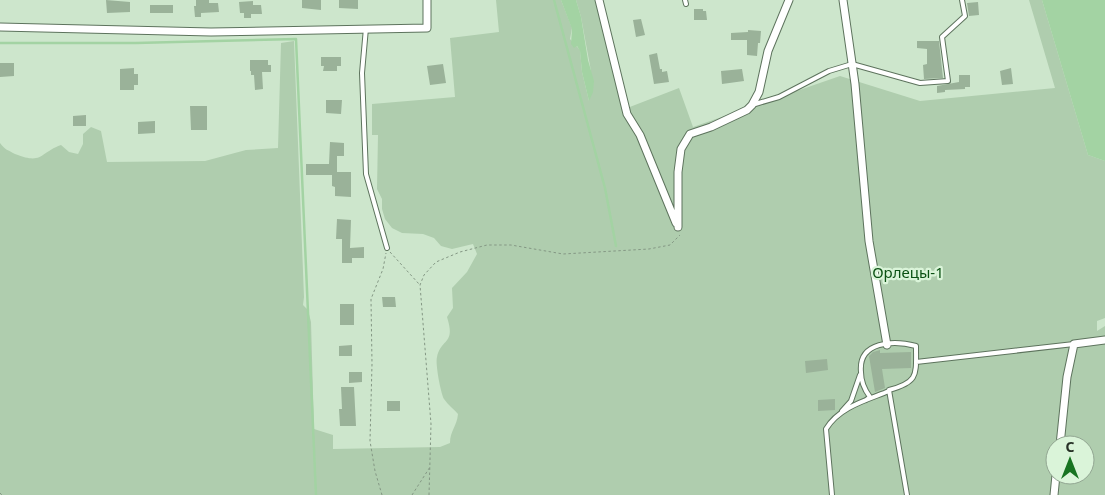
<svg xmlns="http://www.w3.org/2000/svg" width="1105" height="495" font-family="'Noto Sans',sans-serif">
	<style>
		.green { fill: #afcdae; fill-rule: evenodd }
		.water { fill: #a3d3a3 }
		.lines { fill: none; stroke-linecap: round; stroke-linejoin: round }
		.stream { stroke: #a3d3a3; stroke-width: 2.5 }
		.building { fill: #9ab299 }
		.service-casing { stroke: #5d735d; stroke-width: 6 }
		.minor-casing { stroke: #5d735d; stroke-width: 9 }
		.path { stroke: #849784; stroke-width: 1; stroke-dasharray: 2.5 2.5; stroke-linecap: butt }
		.service { stroke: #fff; stroke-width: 4 }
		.minor { stroke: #fff; stroke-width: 7 }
		.labels { text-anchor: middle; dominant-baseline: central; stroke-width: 4.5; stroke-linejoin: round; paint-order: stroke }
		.park-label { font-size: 15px; fill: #0b5113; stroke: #daf4d9 }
	</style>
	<rect width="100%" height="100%" fill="#cde6cc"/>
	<!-- green -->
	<path class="green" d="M496,0H561L572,28L570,39L580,50L582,72L589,101L591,71L581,17L576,0H597L622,110L679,88L693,127L840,76L920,101L1055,88L1029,0H1042L1088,155L1105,161V318L1097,321V331L1105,326V495H0V143C5,150 8,150 15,154C43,165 39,153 61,145L69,152L78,154L83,144V134L91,127L101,131L107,162L205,161L246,150L278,148L281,43L294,41L304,297L303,305L308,310L311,322L314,429L333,435V449L440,447L450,443C450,431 457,426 458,414C454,409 448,405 444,399C441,394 435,364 437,357C441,338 456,345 447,317L453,308L452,288L467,272L477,254L473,244L452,249L441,246L434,238L423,234L402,233L392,228L385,219L382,209V199L377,189L378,135H372V104L455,97L450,38L499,32ZM1055,445H1085V475H1055Z"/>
	<!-- water -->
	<path class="water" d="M561,0H576L581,17L588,60L594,81L593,92L589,101L582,72L580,51L577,46L574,48L571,44L572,29Z
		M1042,0H1105V161L1088,155Z"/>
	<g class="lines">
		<!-- stream -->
		<path class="stream" d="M554,0L605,188L616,246
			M0,43H136L296,39L316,495"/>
	</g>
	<!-- building -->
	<path class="building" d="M106,0L130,2V12L107,13Z
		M196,0H209V3H218L219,12L201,13V17H195L194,6H196Z
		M302,0H321V10L302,8Z
		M339,0H358V9L339,8Z
		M253,1V5H261L262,14H251V18H244V13H240L239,2Z
		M978,2L979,15L969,16L967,3Z
		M150,5H173V13H150Z
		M694,9H703V11H706L707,20H694Z
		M641,19L645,35L636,37L633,20Z
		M748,30L761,31L760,43H758L757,56L747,55V40H731V33L748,32Z
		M917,41H939L943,78L924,79L923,65L927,64V49L917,48Z
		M657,53L660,69H662V72L667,71L669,82L654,84L649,55Z
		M321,57H341V66H337V71H323L324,66H321Z
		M250,60H268V65H271V72H262L263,89L255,90L254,75H251V71H250Z
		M0,63H14V76L0,77Z
		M443,64L446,83L430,85L427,66Z
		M134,68V74H138V85H134V90H120V69Z
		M1011,68L1013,84L1002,85L1000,71Z
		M742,69L744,81L722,84L721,71Z
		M959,75H970V87H965V89L945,90V92L937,93V86L959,82Z
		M326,100H342L341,114L326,113Z
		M190,106H207V130H191Z
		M86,115V126H73V116Z
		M155,121V133L138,134V122Z
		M330,142L344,143V156H337V172H351V197L335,196V187L332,186V175H306V164H329Z
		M337,219L351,220L350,248L364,247V258H352V263H342V239H336Z
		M382,297H395L396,307H383Z
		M340,304H354V325H340Z
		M352,345V356H339V346Z
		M880,350V353L911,352V368L882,369L885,388L875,392L869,356L873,352Z
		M827,359L828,370L806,373L805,361Z
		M349,372H362V382L349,383Z
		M341,387H354L356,426H340L339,409H342Z
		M835,399V410L818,411V400Z
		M387,401H400V411H387Z"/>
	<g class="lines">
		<defs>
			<path id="service" d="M685,0L686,4
				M366,28L362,73L366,174L387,248
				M752,105L779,97L829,71L852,64L920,83L948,81L942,37L965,16L962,0
				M916,362L1074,344
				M889,390L907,495
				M842,411L851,401L860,375
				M832,495L826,429C839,407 867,400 889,391V390C919,382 916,375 916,346C894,340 858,341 861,372C861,382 864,389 870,397L866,400"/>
			<path id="minor" d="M599,0L627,114L640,135L676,223
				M843,0L855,84L869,241L887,345
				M0,27L211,32L427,28V0
				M678,227V172L681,149L690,134L711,127L747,110L752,105L759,92L768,51L789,0
				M1060,445L1067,377L1074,344L1105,340
				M1054,495L1056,475"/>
		</defs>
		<!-- service casing -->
		<use href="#service" class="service-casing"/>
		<!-- minor casing -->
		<use href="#minor" class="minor-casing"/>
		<!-- path -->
		<path class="path" d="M390,252L419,284
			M0,493L2,495
			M382,495L375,471L370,441L372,364L371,299L383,269L386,253
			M412,495L430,467
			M429,495L431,424L420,285L424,275L436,262L460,252L487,245H511L563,254L649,249L670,245L680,235"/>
		<!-- service -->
		<use href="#service" class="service"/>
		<!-- minor -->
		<use href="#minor" class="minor"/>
	</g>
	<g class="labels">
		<!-- park labels -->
		<g class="park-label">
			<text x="908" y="272">Орлецы-1</text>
		</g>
	</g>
	<!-- north arrow -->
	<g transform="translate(1070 460)"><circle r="24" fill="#daf4d9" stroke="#92a692"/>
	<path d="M0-4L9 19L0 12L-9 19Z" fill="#177321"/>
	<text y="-8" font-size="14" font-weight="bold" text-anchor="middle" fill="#273127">С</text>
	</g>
</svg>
